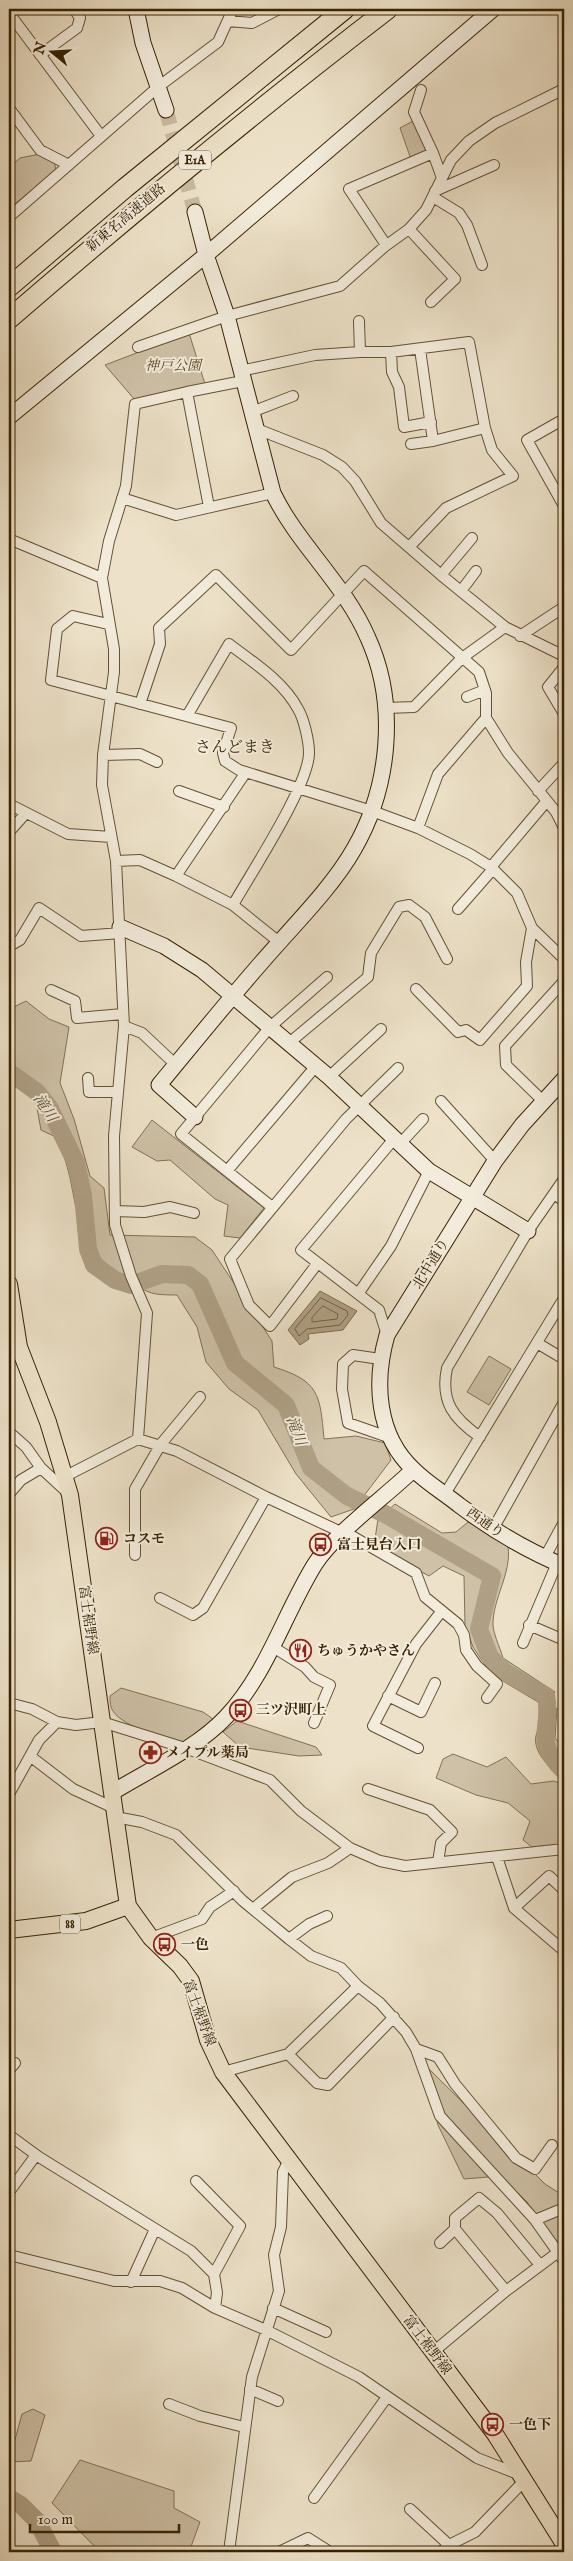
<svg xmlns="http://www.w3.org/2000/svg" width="573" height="2561" font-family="'IM FELL English','Noto Serif JP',serif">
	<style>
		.green { fill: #cec1a7; stroke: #827154 }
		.water { fill: #afa085; stroke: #7f6d50 }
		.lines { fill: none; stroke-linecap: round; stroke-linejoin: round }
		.shore { stroke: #736042; stroke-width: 1 }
		.river { stroke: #afa085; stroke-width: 18 }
		.secondary-tunnel { stroke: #c9bba1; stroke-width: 15; stroke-dasharray: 15 8; stroke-linecap: butt }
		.street-casing { stroke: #645132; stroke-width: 12 }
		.secondary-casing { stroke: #372100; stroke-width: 17 }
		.primary-casing { stroke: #372100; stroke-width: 18 }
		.highway-casing { stroke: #372100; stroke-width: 21 }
		.street { stroke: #f3ecdc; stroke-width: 10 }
		.secondary { stroke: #f3ecdc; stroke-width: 15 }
		.primary { stroke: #ede2c9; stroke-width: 16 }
		.highway { stroke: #ede2c9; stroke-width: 19 }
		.labels { text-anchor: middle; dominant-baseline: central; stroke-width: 4; stroke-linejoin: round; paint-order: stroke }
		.shield { fill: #f3ecdc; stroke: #6f5e42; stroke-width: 1 }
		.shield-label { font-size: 12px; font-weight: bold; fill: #372100 }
		.street-label { font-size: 14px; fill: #372100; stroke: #f3ecdc }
		.park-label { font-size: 14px; font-style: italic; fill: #5d492a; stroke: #f3ecdc }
		.poi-label { font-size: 14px; font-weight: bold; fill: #372100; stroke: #f3ecdc; text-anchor: start }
		.water-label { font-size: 15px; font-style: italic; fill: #614d2f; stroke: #f3ecdc }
		.quarter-label { font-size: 16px; fill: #372100; stroke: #f3ecdc }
	</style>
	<rect width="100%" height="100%" fill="#ede2c9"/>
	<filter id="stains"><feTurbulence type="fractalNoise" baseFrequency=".004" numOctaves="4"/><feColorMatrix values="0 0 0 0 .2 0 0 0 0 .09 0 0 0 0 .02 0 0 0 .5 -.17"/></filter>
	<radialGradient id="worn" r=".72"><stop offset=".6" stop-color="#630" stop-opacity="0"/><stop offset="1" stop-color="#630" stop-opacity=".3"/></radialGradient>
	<!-- green -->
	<path class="green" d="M415,120L429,156L412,162L400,128Z
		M40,154L54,161L56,170L9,209V168L20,158Z
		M189,333L205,384L135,400L105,365Z
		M26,1001L49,1019L69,1027L60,1083L74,1119L90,1176L104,1188L110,1235L195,1237L212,1250L272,1341L274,1367C319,1381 320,1394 324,1439L356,1436L385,1443L391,1460L354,1509L331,1517L296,1474L258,1410L229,1389L206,1362L197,1327L177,1295C148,1295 149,1293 125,1278C80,1248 80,1227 70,1178C67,1164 62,1151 58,1138L41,1130L32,1081L9,1067V1005L12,1008Z
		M152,1120L264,1208L240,1238L224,1236L228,1205L215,1199L170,1160L157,1161L132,1147Z
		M489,1356L511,1369L489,1405L467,1392Z
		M395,1504L442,1533L456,1532L468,1522L507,1541C514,1569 495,1593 493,1621C492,1632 500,1647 503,1658L555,1692L543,1705L491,1674L473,1647L465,1625L464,1576L443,1566L429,1576L393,1556L388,1544L375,1539L378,1519Z
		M121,1688L203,1712L213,1719L183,1745C166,1739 116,1725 111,1707C110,1704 110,1699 110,1696Z
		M557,1708L555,1738L564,1749V1783C538,1754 519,1740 557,1708Z
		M237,1721L316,1747L322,1755L299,1756L240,1747L223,1732Z
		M453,1754L487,1767L506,1757L531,1784L554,1781L564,1785V1844L532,1847L523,1840L530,1821L508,1803L476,1795L436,1778L443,1759Z
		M420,2060L545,2184L564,2196V2257L527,2202L501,2176L464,2179L438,2125Z
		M33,2409L45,2415L31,2461L9,2462L22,2414Z
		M80,2460L174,2491V2508L200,2522L189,2552H100L52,2503Z"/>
	<!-- water -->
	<path class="water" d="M320,1291L357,1311L343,1330L308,1334L309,1339L300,1345L288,1330Z"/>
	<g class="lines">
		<!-- shore -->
		<path class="shore" d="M321,1298L347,1311L348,1315L340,1325L307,1329L299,1336L295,1329Z
			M323,1306L338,1314L337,1319L312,1322V1318Z"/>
		<!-- river -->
		<path class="river" d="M9,1072L37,1092L49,1107L76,1163L83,1195L88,1249L94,1265L115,1280L131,1285L162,1274L188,1275L200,1284L235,1363L286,1405L311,1468L347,1496L385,1514L492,1576L479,1629L490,1657L505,1672L546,1696C553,1732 531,1738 564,1771
			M9,2498L21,2505L37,2521L53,2552"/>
		<!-- secondary-tunnel -->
		<path class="secondary-tunnel" d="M166,110L195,212"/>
		<defs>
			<path id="street" d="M9,13L101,136
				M228,21L252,23L279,9
				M40,55L77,28L80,18L74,9
				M421,90L414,112L433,153
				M9,108L40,150L69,165
				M435,191L494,165
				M433,197L459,213L467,225L482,265
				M9,217L158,87L218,42L233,9
				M409,229L455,279L431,302
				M386,245L349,189L433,153L442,178
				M359,321L360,352
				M138,347L227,316L340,286L384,247L409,229L426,210L451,160L469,141L495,123L564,89
				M420,349L433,441
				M391,352L392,372L399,387L404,427L431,422
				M240,371L315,355L360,352H391L469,342L485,428L492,450L513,476L446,508L410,546
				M252,412L293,396
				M564,419L527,440L564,506
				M257,429L323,455L342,467L355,481L381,523L441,575L505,627L564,656
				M411,444L433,441L485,428
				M122,498L176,515L273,493
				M209,507L187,392L243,381
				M9,539L102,578
				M441,575L472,538
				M461,591L476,571
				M108,624L73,616L57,629L51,680L231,728L223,753L225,761L239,770L372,811L418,828L470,854L491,867L517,893L532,928L564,959
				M520,636L564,607
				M564,667L548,687L564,714
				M467,697L485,690
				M140,704L160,644L159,628L216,575L291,650L364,571L479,672L486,693V718L508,753L556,812L564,828
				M386,708L414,707L462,658L505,627
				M103,755L140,754L157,762
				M179,791L224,807
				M538,791L564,763
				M9,804L68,834L111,837
				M418,828L438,774L486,718
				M9,832L26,813
				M116,861L140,860L176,876L246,772
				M491,867L546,802
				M176,876L233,905C251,873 309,785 309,753C309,741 304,719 298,709C283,681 254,663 229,644L187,716
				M233,905L279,942
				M458,909L493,869
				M9,940L13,944L20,940L39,908L81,936L121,933
				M416,989L458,1032L466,1030L480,1040L527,986L526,962L532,928
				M51,990L75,1001L77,1018L123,1014
				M124,1026L142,1033L176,1065
				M289,1043L368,977L371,953L399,907L409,905L425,917L447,959
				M329,1077L381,1029
				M88,1078L89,1092H118
				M441,1101L495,1161
				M543,1101L506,1065L505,1046L564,981
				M399,1145L423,1119
				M227,1171L316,1066
				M554,1194L564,1201
				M272,1207L181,1134L270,1027L327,977
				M115,1211L144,1212L170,1207L194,1213
				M317,1264L270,1326L249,1305L230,1259L346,1119L398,1068
				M358,1294L391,1246L429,1171
				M387,1335L379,1310L301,1250L393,1140
				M537,1343L564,1359
				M380,1359L353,1355L343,1364L342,1389L348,1423L391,1438
				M9,1432L26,1447L41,1468L67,1492
				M480,1437C454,1419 440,1402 447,1368L528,1231L564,1179
				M138,1439L147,1313L131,1276L115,1225L114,1136L124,1026L116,861L102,785L103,755L114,672V649L102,578L109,541L126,486L135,404L187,392
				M64,1477L138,1439L177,1451L266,1497L343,1533
				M9,1494L21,1480L41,1468
				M445,1494L564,1298
				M493,1529L564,1402
				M345,1532L416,1573L425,1597L458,1624L464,1635L466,1650L477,1666L497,1684L487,1698
				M135,1555V1489L161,1444L200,1397
				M545,1557L564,1522
				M160,1598L193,1615L203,1608L266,1497
				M529,1625L564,1640
				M523,1643L557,1563
				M273,1647L305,1667L314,1677L330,1685L314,1723
				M388,1696L421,1712L435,1683
				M9,1703L32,1709L57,1722L76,1725L102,1722L185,1748L270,1780L301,1811L350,1848L380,1861L405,1866L564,1849
				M418,1748L373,1726L416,1644L441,1612
				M30,1756L73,1789L114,1808
				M368,1789L430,1810L452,1832L441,1843L438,1862
				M9,1794L39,1740L57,1722
				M115,1817L142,1822L176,1835L243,1901L289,1939L311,1956L341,1968L358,1986L380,2003L406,2032L416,2049L440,2116L535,2220L564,2261
				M497,1857L514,1908L564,1951
				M254,1908L292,1877L328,1863L350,1848
				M514,1908L549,1876L564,1890
				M151,1938L202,1919L210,1907L234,1891
				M289,1939L309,1924L327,1916
				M416,2049L438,2057L455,2084L516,2158L535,2169L552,2145
				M288,2054L317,2083L328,2085L394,2017
				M9,2070L15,2063
				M223,2072L288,2054L358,1986
				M9,2135L39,2157L191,2251L214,2274L217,2293L215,2308
				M196,2181L240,2226L214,2274
				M9,2192L36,2155
				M535,2220L564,2208
				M440,2243L455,2229
				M9,2255L114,2281H160L182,2288L215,2308L266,2330L359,2377L477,2458L518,2474
				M131,2282L155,2229
				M506,2291L455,2229V2218L479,2198L497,2213L540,2265
				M273,2308L326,2332
				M432,2353L506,2291L557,2253
				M250,2389L278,2401
				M169,2404L200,2416L244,2427
				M314,2498L387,2397
				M410,2509L449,2545
				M229,2552L252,2377L279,2291L274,2255L281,2227L283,2172L289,2160
				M279,2552L308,2538L330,2552
				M441,2552L449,2545L475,2532L525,2480"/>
			<path id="secondary" d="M136,9L143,43L166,110
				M9,417L206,255L493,9
				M120,927L164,946L202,970L329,1077L429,1171L528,1231
				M564,1079L522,1125L495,1161L387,1335C374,1381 376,1435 414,1470C427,1483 444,1493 459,1505C492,1530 526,1550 564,1566
				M195,1117L159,1085C193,1044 226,1003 261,963C291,928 332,888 354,849C390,787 398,704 368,638C345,584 298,545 273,493L227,316L206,255L195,212
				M113,1792C149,1770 197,1748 226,1717C267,1674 284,1614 315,1564C335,1533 385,1497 413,1470"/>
			<path id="primary" d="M9,1284L19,1347L48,1422L70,1495L128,1906L151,1938L180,1966L191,1981L208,2040L223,2072L495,2434L564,2544
				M9,1930L86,1921L128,1906"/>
			<path id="highway" d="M9,287L125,188L345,9
				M9,319C133,212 258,109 388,9"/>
		</defs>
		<!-- street casing -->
		<use href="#street" class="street-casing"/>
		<!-- secondary casing -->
		<use href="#secondary" class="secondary-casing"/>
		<!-- primary casing -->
		<use href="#primary" class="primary-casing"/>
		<!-- highway casing -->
		<use href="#highway" class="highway-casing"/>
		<!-- street -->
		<use href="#street" class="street"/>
		<!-- secondary -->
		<use href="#secondary" class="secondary"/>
		<!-- primary -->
		<use href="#primary" class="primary"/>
		<!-- highway -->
		<use href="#highway" class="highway"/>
	</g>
	<!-- icons -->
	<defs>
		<symbol id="fuel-ring" viewBox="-11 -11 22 22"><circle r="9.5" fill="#f3ecdc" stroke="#8f2418" stroke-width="1.5"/><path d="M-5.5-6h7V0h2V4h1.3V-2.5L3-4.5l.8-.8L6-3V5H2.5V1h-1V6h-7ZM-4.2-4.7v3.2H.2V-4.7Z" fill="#8f2418"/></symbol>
		<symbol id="bus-ring" viewBox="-11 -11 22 22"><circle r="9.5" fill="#f3ecdc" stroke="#8f2418" stroke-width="1.5"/><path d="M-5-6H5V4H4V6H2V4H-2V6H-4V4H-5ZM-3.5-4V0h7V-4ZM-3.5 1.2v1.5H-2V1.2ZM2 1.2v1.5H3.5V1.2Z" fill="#8f2418"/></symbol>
		<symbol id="restaurant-ring" viewBox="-11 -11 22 22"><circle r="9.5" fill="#f3ecdc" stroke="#8f2418" stroke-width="1.5"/><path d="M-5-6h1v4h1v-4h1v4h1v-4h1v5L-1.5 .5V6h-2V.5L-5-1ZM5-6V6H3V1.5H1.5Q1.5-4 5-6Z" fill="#8f2418"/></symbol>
		<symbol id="pharmacy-ring" viewBox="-11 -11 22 22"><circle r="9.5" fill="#f3ecdc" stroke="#8f2418" stroke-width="1.5"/><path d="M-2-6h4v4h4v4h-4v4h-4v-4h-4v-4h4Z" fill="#8f2418"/></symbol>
	</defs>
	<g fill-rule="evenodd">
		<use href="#fuel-ring" x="94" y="1526" width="25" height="25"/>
		<use href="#bus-ring" x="308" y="1532" width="25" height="25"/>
		<use href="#restaurant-ring" x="288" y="1638" width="25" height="25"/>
		<use href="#bus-ring" x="228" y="1698" width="25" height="25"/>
		<use href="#pharmacy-ring" x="138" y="1740" width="25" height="25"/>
		<use href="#bus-ring" x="152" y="1932" width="25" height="25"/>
		<use href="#bus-ring" x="480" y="2412" width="25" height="25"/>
	</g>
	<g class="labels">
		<!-- shield labels -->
		<g class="shield">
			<rect x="179" y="150.5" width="32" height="19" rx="4"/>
			<rect x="60" y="1914.5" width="20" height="19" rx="4"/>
		</g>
		<g class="shield-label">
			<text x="195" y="160">E1A</text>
			<text x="70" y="1924">88</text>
		</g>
		<!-- street labels -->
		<g class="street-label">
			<text transform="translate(126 218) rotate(-40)">新東名高速道路</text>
			<text transform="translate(431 1264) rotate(-59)">北中通り</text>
			<text transform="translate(485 1523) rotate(35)">西通り</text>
			<text transform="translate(88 1620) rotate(82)">富士裾野線</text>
			<text transform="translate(199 2013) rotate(70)">富士裾野線</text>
			<text transform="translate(427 2345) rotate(53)">富士裾野線</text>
		</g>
		<!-- park labels -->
		<g class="park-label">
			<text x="173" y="366">神戸公園</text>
		</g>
		<!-- poi labels -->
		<g class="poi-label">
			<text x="123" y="1539">コスモ</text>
			<text x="337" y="1545">富士見台入口</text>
			<text x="317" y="1651">ちゅうかやさん</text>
			<text x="256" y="1710">三ツ沢町上</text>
			<text x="166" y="1753">メイプル薬局</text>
			<text x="181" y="1945">一色</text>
			<text x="509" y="2425">一色下</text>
		</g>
		<!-- water labels -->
		<g class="water-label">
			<text transform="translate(45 1108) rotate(56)">滝川</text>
			<text transform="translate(296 1431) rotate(69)">滝川</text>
		</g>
		<!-- quarter labels -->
		<g class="quarter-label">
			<text x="235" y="748">さんどまき</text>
		</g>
	</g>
	<!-- margin -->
	<rect width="573" height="2561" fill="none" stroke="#ede2c9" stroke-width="30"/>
	<rect x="10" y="10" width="553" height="2541" fill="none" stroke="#372100" stroke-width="2.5"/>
	<rect x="15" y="15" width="543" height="2531" fill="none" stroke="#372100"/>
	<!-- north arrow -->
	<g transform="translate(52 52) rotate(288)" stroke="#f3ecdc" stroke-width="4" paint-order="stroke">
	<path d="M0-4L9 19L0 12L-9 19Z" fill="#372100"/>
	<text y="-8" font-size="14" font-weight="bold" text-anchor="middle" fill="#372100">N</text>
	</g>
	<!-- scale -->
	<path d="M30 2524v8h149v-8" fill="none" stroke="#372100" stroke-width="2.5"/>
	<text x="38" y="2524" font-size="15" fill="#372100" stroke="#f3ecdc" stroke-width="4" paint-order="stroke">100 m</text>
	<rect width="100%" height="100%" filter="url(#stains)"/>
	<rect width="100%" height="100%" fill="url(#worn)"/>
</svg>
